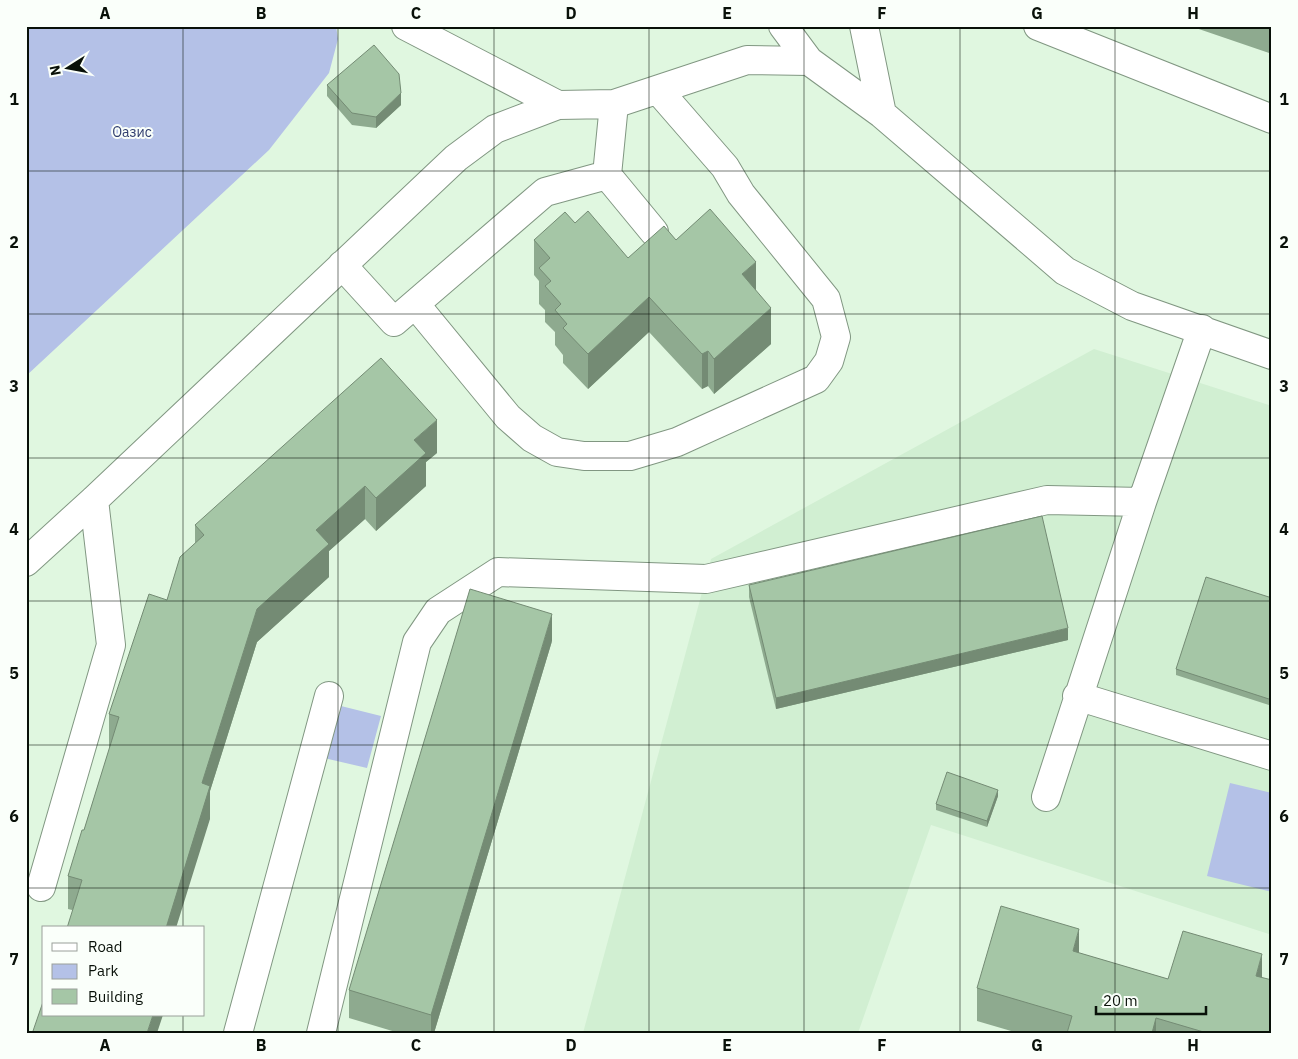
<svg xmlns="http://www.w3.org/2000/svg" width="1298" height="1059" font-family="'IBM Plex Sans',sans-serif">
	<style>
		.built { fill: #d1efd2 }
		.green { fill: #b4c1e7 }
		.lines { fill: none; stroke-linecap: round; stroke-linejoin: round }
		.minor-casing { stroke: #819782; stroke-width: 30 }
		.minor { stroke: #fff; stroke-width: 28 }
		.wall { fill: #8eaa8f }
		.shaded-wall { fill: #748b74 }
		.building { fill: #a5c6a6; stroke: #748b74 }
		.grid { fill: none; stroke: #091109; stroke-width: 1; stroke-opacity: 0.55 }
		.labels { text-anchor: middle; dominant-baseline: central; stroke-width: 4; stroke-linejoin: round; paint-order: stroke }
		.park-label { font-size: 14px; fill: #2f3d6e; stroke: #fafffa }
		.neatline { fill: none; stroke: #091109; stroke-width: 2 }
		.grid-label { font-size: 16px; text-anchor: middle; font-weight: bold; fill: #091109 }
	</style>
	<rect width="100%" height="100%" fill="#e0f7e0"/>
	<!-- built -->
	<path class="built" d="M1094,349L1272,406V935L931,825L858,1033H583L711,559Z"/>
	<!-- green -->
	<path class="green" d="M26,26H336L338,39L329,73L269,150L26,376Z
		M337,705L381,716L367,768L324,758Z
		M1230,783L1272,793V892L1207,876Z"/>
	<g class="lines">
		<defs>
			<path id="minor" d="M406,26L558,105
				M783,26L809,61
				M864,26L882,114
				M1038,26L1272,119
				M607,175L654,232
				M342,265L394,322L545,192L607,175L614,104
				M415,304L508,417L532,438L557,452L584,456H630L677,442L816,379L829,361L836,337L826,299L741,194L725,167L658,90
				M26,562L94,500L456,158L495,129L558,105L614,104L747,60L809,61L882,114L1065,271L1132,306L1272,355
				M1077,696L1272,756
				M1046,797L1142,502L1202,329
				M41,887L111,645L94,500
				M238,1033L329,696
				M321,1033L417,642L438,611L498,572L706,579L1047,500L1142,502"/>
		</defs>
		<!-- minor casing -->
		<use href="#minor" class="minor-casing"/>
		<!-- minor -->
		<use href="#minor" class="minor"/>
	</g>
	<!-- wall -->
	<path class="wall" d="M1190,26H1272V54Z
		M327,85L401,105L376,128L352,125L327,96Z
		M575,223L628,258L676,240L756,291L771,344L714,394L708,386L702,389L649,332L588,389L563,363V355L555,345V332L545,322V310L539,304V281L534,275V240Z
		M437,453L426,462V486L376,531L365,519L329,551V577L257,642L210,791V819L72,910L68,909V876L84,830L110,747H109V714L195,544V525Z
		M749,585L1068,640L776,709L749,597Z
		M1272,598V706L1176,675V669Z
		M552,641L434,1033H399L349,1018V990Z
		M998,796L987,827L936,810V804Z
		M1079,953L1168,979L1262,977L1272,1033H1018L977,1021V988Z"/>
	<!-- shaded-wall -->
	<path class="shaded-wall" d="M401,93V105L376,128V117Z
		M756,262V297L742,274Z
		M649,297V332L588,389V354Z
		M771,308V344L714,394V359Z
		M708,351V386L702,389V354Z
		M437,420V453L426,462V486L376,531V498L414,440Z
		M365,486V519L329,551V577L257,642L210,791V819L176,928H166L202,783L257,609L316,530Z
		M552,614V641L434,1033H431V1015Z
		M1068,628V640L776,709V698Z
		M998,790V796L987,827V821Z
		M1079,929V962L1073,951Z
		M1262,954V987L1256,976Z
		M153,1015H163L157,1033H147Z
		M1156,1018V1033H1152Z"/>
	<!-- building -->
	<path class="building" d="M374,45L399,74L401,93L376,117L352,113L327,85Z
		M710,209L756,262L742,274L771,308L714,359L708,351L702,354L649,297L588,354L563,328L567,324L555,310L561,304L545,286L551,281L539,268L550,258L534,240L565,212L575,223L588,211L628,258L664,226L676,240Z
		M381,358L437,420L414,440L426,453L376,498L365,486L316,530L329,544L257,609L202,783L210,786L166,928H67L82,880L68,876L82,830H84L119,717L109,714L149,594L167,600L180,557L204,535L195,525Z
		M1042,516L1068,628L776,698L749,585Z
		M1206,577L1272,598V700L1176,669Z
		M470,589L552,614L431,1015L349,990Z
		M947,772L998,790L987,821L936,804Z
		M1001,906L1079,929L1073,951L1168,979L1183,931L1262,954L1256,976L1272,980V1033H1207L1156,1018L1152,1033H1067L1072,1016L977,988Z
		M44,999V1015H153L147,1033H38L33,1031Z"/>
	<!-- grid -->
	<path class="grid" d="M183,26V928M338,26V1033M494,26V1033M649,26V1033M804,26V1033M960,26V1033M1115,26V1033M26,171H1272M26,314H1272M26,458H1272M26,601H1272M26,745H1272M26,888H1272M183,1015V1033"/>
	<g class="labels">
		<!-- park labels -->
		<g class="park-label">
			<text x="132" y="132">Оазис</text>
		</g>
	</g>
	<!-- border -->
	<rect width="1298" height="1059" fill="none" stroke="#fafffa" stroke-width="55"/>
	<!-- legend -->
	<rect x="42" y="926" width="162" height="90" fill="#fafffa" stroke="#9aa09a"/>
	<rect x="52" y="943" width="25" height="8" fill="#ffffff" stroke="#9aa09a"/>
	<text x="88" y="952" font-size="15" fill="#091109">Road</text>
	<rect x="52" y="964" width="25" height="15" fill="#b4c1e7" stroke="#9aa09a"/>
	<text x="88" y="976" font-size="15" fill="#091109">Park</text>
	<rect x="52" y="989" width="25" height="15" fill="#a5c6a6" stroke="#9aa09a"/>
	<text x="88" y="1002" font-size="15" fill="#091109">Building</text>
	<!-- north arrow -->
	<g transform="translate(68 68) rotate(259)" stroke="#fafffa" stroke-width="4" paint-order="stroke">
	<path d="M0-4L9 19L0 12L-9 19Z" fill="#091109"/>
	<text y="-8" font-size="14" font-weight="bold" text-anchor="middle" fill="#091109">N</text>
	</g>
	<!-- scale -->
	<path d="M1096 1006v8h110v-8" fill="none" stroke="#091109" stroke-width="2.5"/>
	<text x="1103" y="1006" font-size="15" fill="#091109" stroke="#fafffa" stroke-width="4" paint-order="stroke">20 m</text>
	<rect x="28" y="28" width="1242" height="1004" class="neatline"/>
	<g class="grid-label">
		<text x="105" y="19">A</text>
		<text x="261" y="19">B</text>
		<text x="416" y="19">C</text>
		<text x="571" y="19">D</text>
		<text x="727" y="19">E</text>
		<text x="882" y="19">F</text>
		<text x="1037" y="19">G</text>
		<text x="1193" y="19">H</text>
		<text x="14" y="105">1</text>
		<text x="1284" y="105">1</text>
		<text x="14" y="248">2</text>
		<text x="1284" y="248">2</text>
		<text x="14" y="392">3</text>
		<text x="1284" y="392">3</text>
		<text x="14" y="535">4</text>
		<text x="1284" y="535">4</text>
		<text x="14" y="679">5</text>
		<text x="1284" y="679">5</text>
		<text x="14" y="822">6</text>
		<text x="1284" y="822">6</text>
		<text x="14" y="965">7</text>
		<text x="1284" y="965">7</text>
		<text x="105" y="1051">A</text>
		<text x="261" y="1051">B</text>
		<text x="416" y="1051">C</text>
		<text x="571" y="1051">D</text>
		<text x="727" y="1051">E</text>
		<text x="882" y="1051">F</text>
		<text x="1037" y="1051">G</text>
		<text x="1193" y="1051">H</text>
	</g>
</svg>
